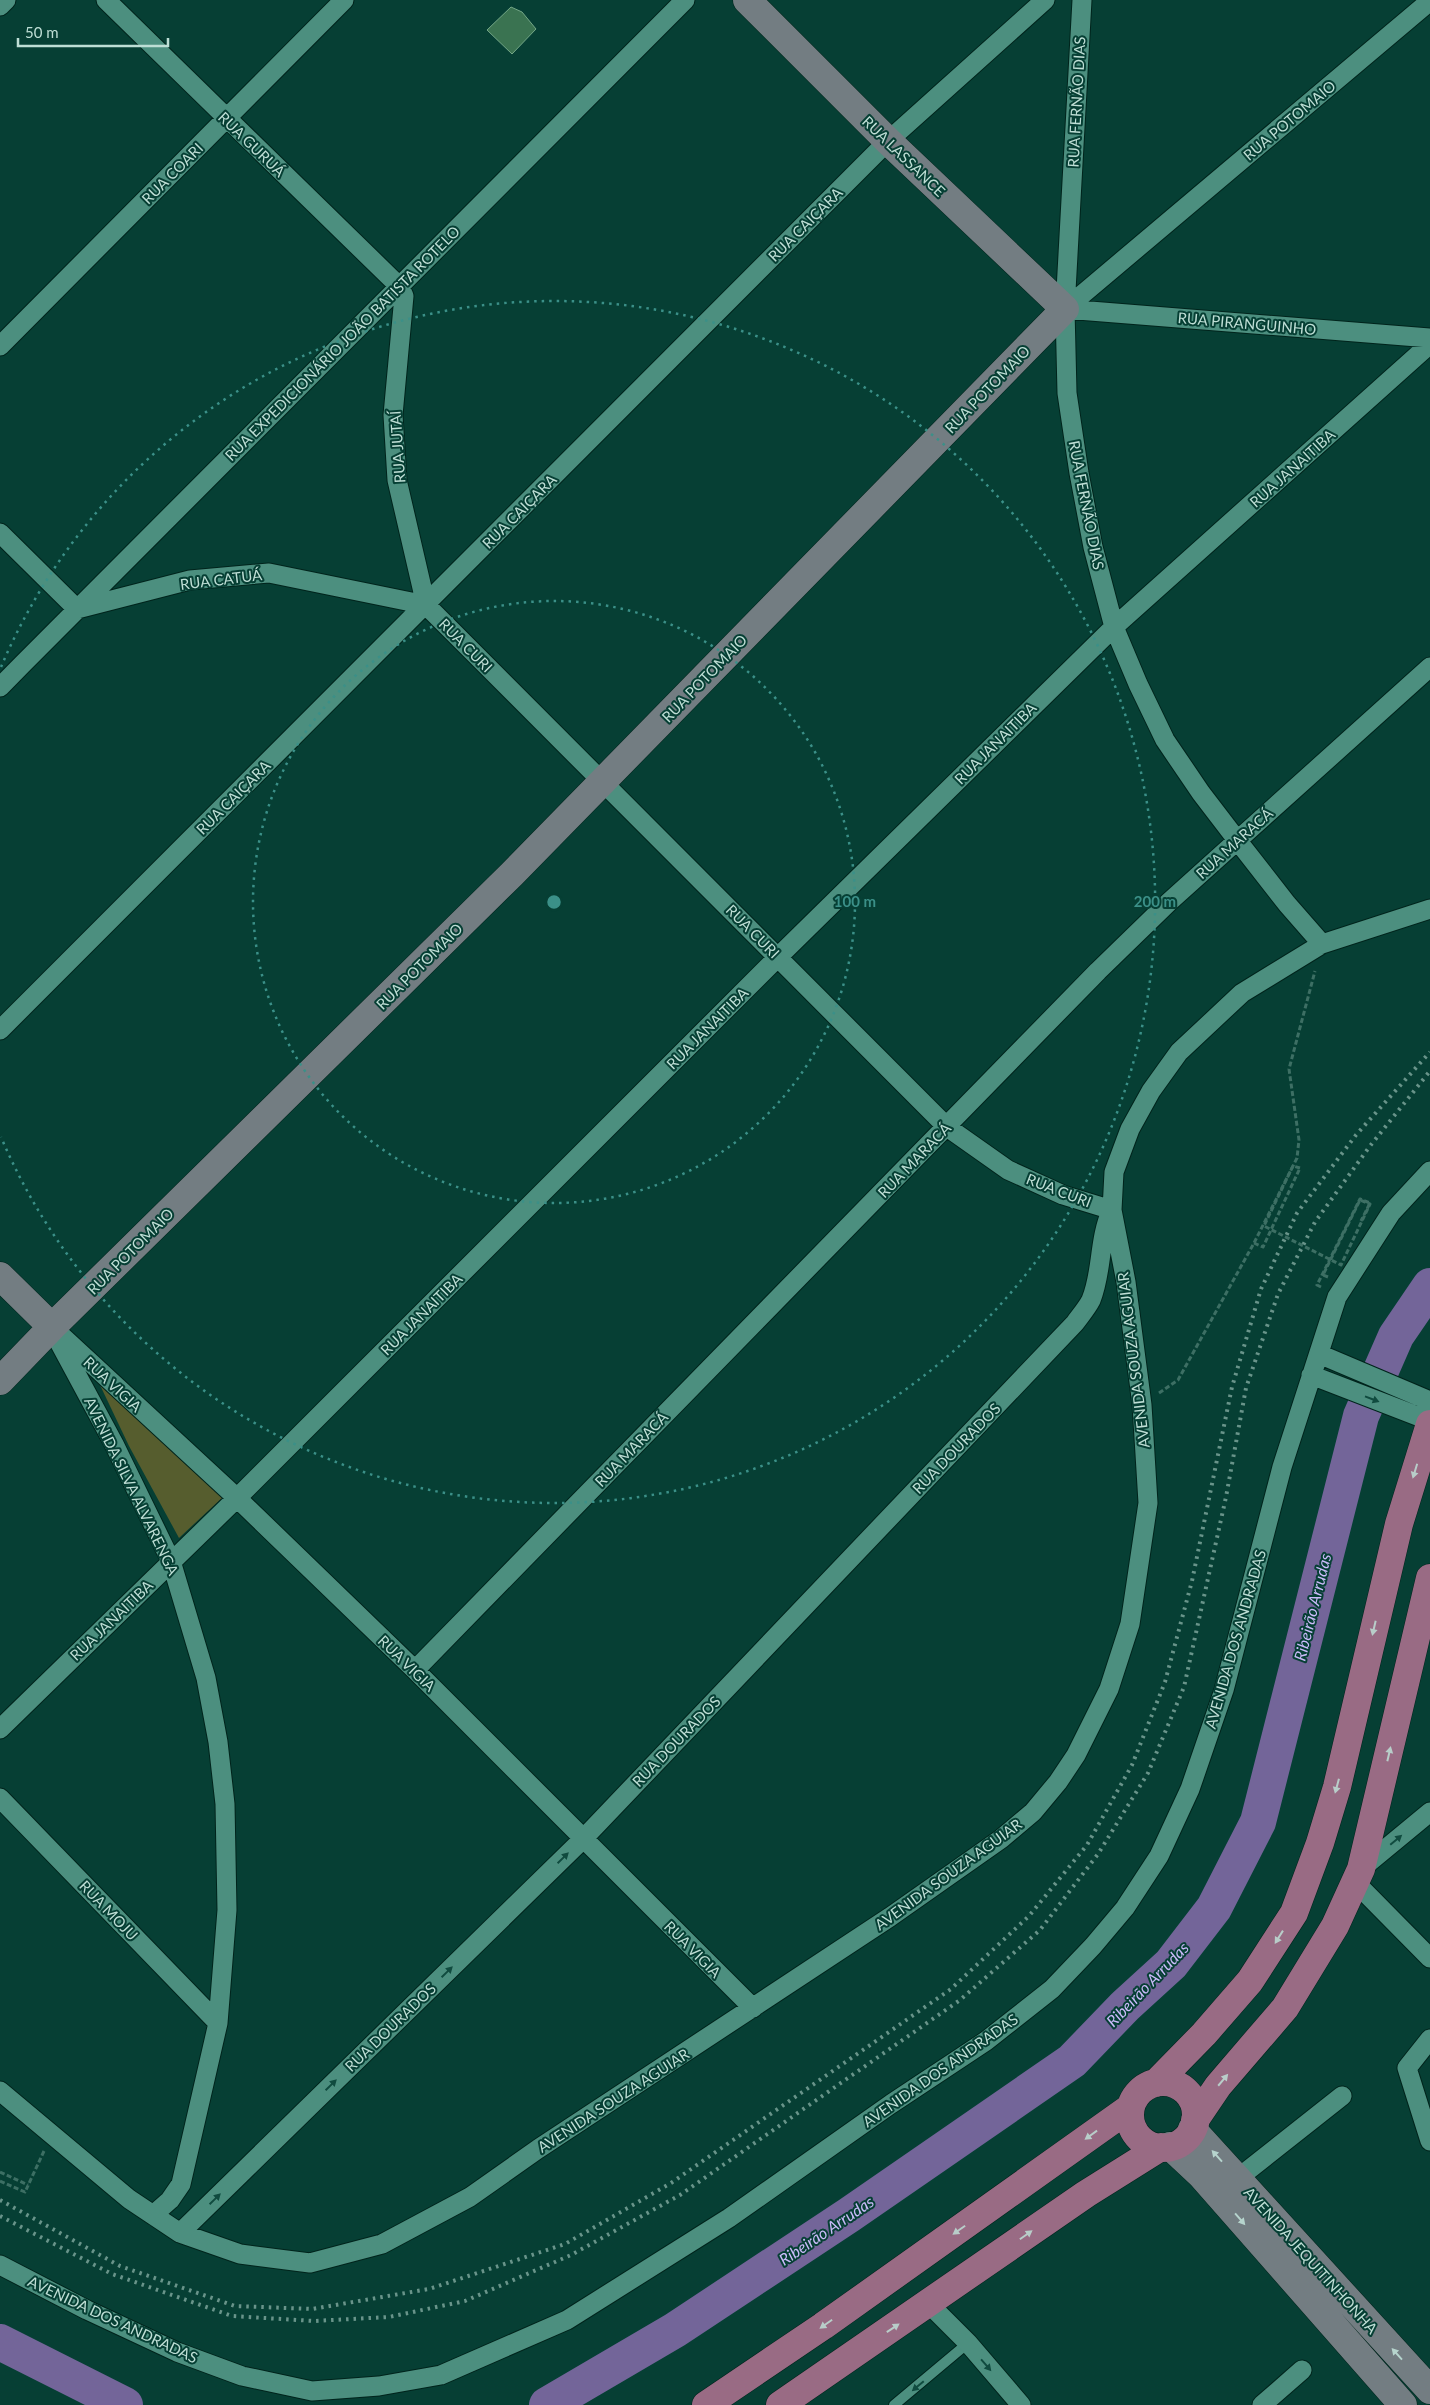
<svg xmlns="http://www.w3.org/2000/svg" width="1430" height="2405" font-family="Lato,sans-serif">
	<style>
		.green { fill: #565d2e }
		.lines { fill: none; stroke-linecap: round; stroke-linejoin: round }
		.river { stroke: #736599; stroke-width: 36 }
		.building { fill: #3a7351; stroke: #74a787 }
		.lane-casing { stroke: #00241c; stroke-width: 12 }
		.street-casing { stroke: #00241c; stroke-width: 21 }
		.secondary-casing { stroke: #00241c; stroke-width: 29 }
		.primary-casing { stroke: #00241c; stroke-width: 29 }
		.path { stroke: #3d6f64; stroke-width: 3; stroke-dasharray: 5 2.5; stroke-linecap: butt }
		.lane { stroke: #4c8f7f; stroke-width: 10 }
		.street { stroke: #4c8f7f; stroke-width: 19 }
		.secondary { stroke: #737d82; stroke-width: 28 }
		.primary { stroke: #996b84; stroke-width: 28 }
		.rail { stroke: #69948a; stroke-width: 4; stroke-dasharray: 2.5 5; stroke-linecap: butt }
		.path-bridge { stroke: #3d6f64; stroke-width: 3; stroke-dasharray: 5 2.5; stroke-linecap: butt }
		.oneway { fill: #104b3f }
		.oneway2 { fill: #b8cdc9 }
		.oneway3 { fill: #b6d4cd }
		.ring { fill: none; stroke: #3b9088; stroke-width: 2.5; stroke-dasharray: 2.5 5 }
		.labels { text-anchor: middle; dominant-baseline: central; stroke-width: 4; stroke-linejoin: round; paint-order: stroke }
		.street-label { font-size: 15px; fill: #beded5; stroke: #063f34 }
		.water-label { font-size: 16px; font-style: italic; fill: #cbbbfa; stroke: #063f34 }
		.centre { fill: #3b9088; stroke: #063f34; stroke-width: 2.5 }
		.ring-label { font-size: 15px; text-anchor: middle; font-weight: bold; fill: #3b9088; stroke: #063f34; stroke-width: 4; stroke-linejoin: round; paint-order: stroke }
	</style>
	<rect width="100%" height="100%" fill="#063f34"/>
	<!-- green -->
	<path class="green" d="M100,1385L223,1497L179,1538L129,1446Z"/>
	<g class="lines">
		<!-- river -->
		<path class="river" d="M0,2342L125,2405
			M547,2405L675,2330L849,2215L1072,2061L1125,2006L1171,1964L1214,1908L1258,1822L1361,1416L1396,1336L1430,1286"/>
	</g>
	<!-- building -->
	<path class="building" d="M511,7L522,12L536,29L512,54L487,30Z"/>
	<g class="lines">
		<defs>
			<path id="lane" d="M894,2405L968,2343"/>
			<path id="street" d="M106,0L400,287L404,296L393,415L397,480L426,605
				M1082,0L1065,309L1067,393L1079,473L1093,547L1114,627L1138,684L1165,740L1201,793L1237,840L1287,904L1322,944
				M0,6L6,0
				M1065,309L1430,1
				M1065,309L1430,338
				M0,346L344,0
				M0,533L77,609L190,580L269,573L426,605
				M0,687C227,457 457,230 685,0
				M0,1030L888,141L1045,0
				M52,1327L237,1498L415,1670L753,2008
				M58,1340L114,1444L171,1561L206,1678L218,1742L225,1804L227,1910L218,2023L181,2184L170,2200L153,2215
				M1319,1354L1430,1401
				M1311,1375L1430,1421
				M415,1670L1098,971L1169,902L1430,667
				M0,1729L237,1498L779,956L1114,627L1430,344
				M0,1798L218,2023
				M1361,1869L1430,1812
				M1355,1882L1430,1958
				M1430,2039L1407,2068L1430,2141
				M0,2091L129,2199L180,2233L240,2254L310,2263L382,2244L470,2197L538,2149L890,1917L1001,1839L1033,1812L1058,1782L1076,1755L1109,1689L1130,1624L1148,1503L1142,1405L1126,1282L1112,1210L1114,1172L1130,1129L1151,1091L1179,1052L1242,993L1322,944L1430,909
				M1237,2179L1342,2096
				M180,2233L583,1839L1075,1323C1080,1316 1087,1308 1091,1300C1103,1271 1098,1239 1112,1210L1063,1195L1008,1170L947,1127L426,605
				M0,2265L87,2310L177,2352L242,2376L312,2391L379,2386L441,2375L567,2320L729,2218L891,2104L986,2041L1052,1989L1093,1946L1125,1908L1159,1856L1190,1789L1224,1690L1282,1467L1337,1297L1391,1213L1430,1171
				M929,2304L968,2343L1021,2405
				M1262,2405L1302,2370"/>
			<path id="secondary" d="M0,1276L52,1327
				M0,1381L52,1327L512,874L1065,309L888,141L747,0
				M1192,2129L1430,2390
				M1170,2146L1201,2175L1403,2405"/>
			<path id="primary" d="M1130 2115a33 33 0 1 1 66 0a33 33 0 1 1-66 0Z
				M1156,2083L1204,2034L1250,1981L1294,1913L1320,1843L1337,1787L1399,1524L1430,1424
				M1195,2120L1218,2086L1285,2008L1335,1926L1361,1869L1430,1578
				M706,2405L823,2326L1131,2107
				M780,2405L1086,2194L1161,2147"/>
		</defs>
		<!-- lane casing -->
		<use href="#lane" class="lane-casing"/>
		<!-- street casing -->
		<use href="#street" class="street-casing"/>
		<!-- secondary casing -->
		<use href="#secondary" class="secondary-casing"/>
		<!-- primary casing -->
		<use href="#primary" class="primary-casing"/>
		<!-- path -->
		<path class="path" d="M1254,1243L1263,1247L1300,1168
			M1328,1277L1323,1275L1360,1200
			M1321,1287L1317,1285L1360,1199L1370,1203L1361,1221
			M1159,1393L1178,1380L1254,1243L1297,1158L1299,1140L1289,1069L1315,971
			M0,2172L28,2185
			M0,2181L25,2192L44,2151"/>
		<!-- lane -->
		<use href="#lane" class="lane"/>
		<!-- street -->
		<use href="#street" class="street"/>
		<!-- secondary -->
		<use href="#secondary" class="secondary"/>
		<!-- primary -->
		<use href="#primary" class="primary"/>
		<!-- rail -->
		<path class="rail" d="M0,2200L120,2266L235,2306L312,2309L429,2289L565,2244L671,2183L951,1989L1029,1916L1087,1845L1132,1765L1165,1682L1192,1581L1232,1387L1261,1289L1297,1213L1356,1135L1430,1052
			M0,2216L112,2274L232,2316L314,2321L389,2317L465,2301L571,2255L680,2195L960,2000L1040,1930L1098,1854L1148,1773L1184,1687L1226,1497L1246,1388L1278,1294L1315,1222L1370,1146L1430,1071"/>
		<!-- path-bridge -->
		<path class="path-bridge" d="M1300,1168L1293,1166L1264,1226L1341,1265L1370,1204L1360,1200"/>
	</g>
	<!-- one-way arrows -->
	<defs><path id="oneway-solid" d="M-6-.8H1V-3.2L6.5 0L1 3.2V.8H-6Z" transform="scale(1.25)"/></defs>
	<g class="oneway">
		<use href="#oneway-solid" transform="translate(1372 1399) rotate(21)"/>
		<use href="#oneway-solid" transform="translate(1396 1840) rotate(-40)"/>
		<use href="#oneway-solid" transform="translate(563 1858) rotate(-44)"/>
		<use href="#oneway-solid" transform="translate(447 1972) rotate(-44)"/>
		<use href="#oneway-solid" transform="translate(331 2085) rotate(-44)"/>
		<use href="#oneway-solid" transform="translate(215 2199) rotate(-44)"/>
		<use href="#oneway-solid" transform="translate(986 2365) rotate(49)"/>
		<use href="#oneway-solid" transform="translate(918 2386) rotate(140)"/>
	</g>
	<g class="oneway2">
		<use href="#oneway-solid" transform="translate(1415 1471) rotate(107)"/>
		<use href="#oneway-solid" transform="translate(1374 1628) rotate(103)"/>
		<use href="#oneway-solid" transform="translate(1389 1754) rotate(-77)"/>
		<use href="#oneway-solid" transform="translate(1337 1786) rotate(105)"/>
		<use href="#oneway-solid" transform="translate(1279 1937) rotate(122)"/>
		<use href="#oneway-solid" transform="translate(1223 2080) rotate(-50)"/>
		<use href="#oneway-solid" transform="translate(1091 2135) rotate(144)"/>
		<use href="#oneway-solid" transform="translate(959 2230) rotate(145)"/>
		<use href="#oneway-solid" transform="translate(1026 2235) rotate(-35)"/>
		<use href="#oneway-solid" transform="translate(826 2324) rotate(145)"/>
		<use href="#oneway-solid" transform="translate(893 2328) rotate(-34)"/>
	</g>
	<g class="oneway3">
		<use href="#oneway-solid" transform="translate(1217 2156) rotate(-132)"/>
		<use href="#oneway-solid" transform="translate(1240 2219) rotate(49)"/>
		<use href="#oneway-solid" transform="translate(1397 2354) rotate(-132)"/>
	</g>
	<!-- distance rings -->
	<g class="ring">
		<circle cx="554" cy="902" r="301"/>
		<path d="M1 667A601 601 0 1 1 1 1137"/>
	</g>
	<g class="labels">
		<!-- street labels -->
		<g class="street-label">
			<text transform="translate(1076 102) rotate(-87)">RUA FERNÃO DIAS</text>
			<text transform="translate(1289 120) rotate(-40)">RUA POTOMAIO</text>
			<text transform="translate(252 144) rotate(44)">RUA GURUÁ</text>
			<text transform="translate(904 156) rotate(44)">RUA LASSANCE</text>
			<text transform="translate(172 173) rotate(-45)">RUA COARI</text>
			<text transform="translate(805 224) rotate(-45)">RUA CAIÇARA</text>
			<text transform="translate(1247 323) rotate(5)">RUA PIRANGUINHO</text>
			<text transform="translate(342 343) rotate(-45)">RUA EXPEDICIONÁRIO JOÃO BATISTA ROTELO</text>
			<text transform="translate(987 389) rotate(-46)">RUA POTOMAIO</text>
			<text transform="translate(397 447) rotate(-94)">RUA JUTAÍ</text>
			<text transform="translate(1292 468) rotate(-42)">RUA JANAITIBA</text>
			<text transform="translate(1087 505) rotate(79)">RUA FERNÃO DIAS</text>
			<text transform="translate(519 511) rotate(-45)">RUA CAIÇARA</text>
			<text transform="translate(221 579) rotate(-7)">RUA CATUÁ</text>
			<text transform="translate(466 645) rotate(45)">RUA CURI</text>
			<text transform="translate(704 678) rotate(-46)">RUA POTOMAIO</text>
			<text transform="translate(995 743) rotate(-45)">RUA JANAITIBA</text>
			<text transform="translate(233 797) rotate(-45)">RUA CAIÇARA</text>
			<text transform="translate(1234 843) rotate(-42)">RUA MARACÁ</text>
			<text transform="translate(753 931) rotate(45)">RUA CURI</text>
			<text transform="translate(419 966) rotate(-45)">RUA POTOMAIO</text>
			<text transform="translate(707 1028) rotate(-45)">RUA JANAITIBA</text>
			<text transform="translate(914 1160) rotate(-46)">RUA MARACÁ</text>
			<text transform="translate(1059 1190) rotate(21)">RUA CURI</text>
			<text transform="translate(130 1251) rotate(-45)">RUA POTOMAIO</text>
			<text transform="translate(421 1314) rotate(-45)">RUA JANAITIBA</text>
			<text transform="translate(1133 1360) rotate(-97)">AVENIDA SOUZA AGUIAR</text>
			<text transform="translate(113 1384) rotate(43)">RUA VIGIA</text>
			<text transform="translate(956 1448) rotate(-46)">RUA DOURADOS</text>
			<text transform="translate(631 1449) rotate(-46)">RUA MARACÁ</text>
			<text transform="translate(132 1486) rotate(64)">AVENIDA SILVA ALVARENGA</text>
			<text transform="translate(111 1620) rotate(-44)">RUA JANAITIBA</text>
			<text transform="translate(1235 1639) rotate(-74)">AVENIDA DOS ANDRADAS</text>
			<text transform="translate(407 1663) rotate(44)">RUA VIGIA</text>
			<text transform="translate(676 1741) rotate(-46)">RUA DOURADOS</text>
			<text transform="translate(948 1874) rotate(-36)">AVENIDA SOUZA AGUIAR</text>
			<text transform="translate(109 1910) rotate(46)">RUA MOJU</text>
			<text transform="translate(693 1949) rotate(45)">RUA VIGIA</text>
			<text transform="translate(390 2027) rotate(-44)">RUA DOURADOS</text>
			<text transform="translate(940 2070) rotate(-35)">AVENIDA DOS ANDRADAS</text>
			<text transform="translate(613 2100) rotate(-33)">AVENIDA SOUZA AGUIAR</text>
			<text transform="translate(1311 2260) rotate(48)">AVENIDA JEQUITINHONHA</text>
			<text transform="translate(113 2319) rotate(25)">AVENIDA DOS ANDRADAS</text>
		</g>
		<!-- water labels -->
		<g class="water-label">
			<text transform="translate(1312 1607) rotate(-76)">Ribeirão Arrudas</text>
			<text transform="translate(1147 1984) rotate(-46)">Ribeirão Arrudas</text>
			<text transform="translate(826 2230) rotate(-34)">Ribeirão Arrudas</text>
		</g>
	</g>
	<circle cx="554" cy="902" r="8" class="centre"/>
	<g class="ring-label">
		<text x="855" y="907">100 m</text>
		<text x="1155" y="907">200 m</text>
	</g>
	<!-- scale -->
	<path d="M18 38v8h150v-8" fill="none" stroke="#beded5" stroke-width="2.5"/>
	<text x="25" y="38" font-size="15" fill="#beded5" stroke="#063f34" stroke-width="4" paint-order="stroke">50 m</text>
</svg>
